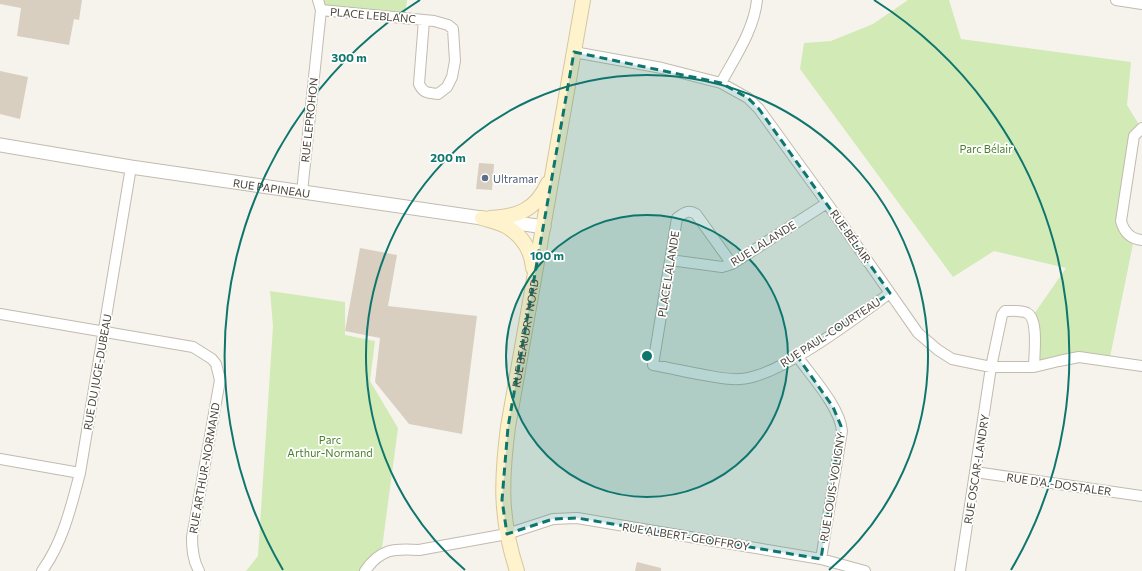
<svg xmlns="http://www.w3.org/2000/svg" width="1142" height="571" font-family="Commissioner,sans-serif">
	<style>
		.green { fill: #d2eab5 }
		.building { fill: #d8cfc1 }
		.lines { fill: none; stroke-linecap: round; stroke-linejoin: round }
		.minor-casing { stroke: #c2bbae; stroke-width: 12 }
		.tertiary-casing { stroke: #c2bbae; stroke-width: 15 }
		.secondary-casing { stroke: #d6c79b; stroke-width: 16 }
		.minor { stroke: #fff; stroke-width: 10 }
		.tertiary { stroke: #fff; stroke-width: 13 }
		.secondary { stroke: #fff3cd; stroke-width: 14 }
		.marked { fill: #0f766e; fill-opacity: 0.2; stroke: #0f766e; stroke-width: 3; stroke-dasharray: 8 5; stroke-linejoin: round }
		.ring { fill: none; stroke: #0f766e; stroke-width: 2 }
		.service-dot { fill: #5c6f8a; stroke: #fff; stroke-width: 1.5 }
		.labels { text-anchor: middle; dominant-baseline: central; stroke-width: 3.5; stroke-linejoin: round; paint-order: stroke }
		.street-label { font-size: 11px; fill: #4b4439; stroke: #fff }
		.park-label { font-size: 11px; fill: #4a7f2a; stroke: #fff }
		.service-label { font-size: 11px; fill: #4e5e75; stroke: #fff; text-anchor: start }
		.centre { fill: #0f766e; stroke: #fff; stroke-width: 2 }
		.ring-label { font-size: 12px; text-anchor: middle; font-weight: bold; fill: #0f766e; stroke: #fff; stroke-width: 3.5; stroke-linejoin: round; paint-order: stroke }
	</style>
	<rect width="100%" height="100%" fill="#f6f3ec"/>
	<!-- green -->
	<path class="green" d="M318,0H407L405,18L321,10Z
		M908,0H949L961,39L1131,62L1127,105L1141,128L1134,136L1121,221L1134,239L1109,362L1079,357L1034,367L1032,317L1066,268L994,251L953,277L800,69L804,43L831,41L873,24Z
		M270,291L345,302V335L375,341L370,381L398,428L382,548L367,571H246L258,556L273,326Z"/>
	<!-- building -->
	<path class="building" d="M0,0H82L79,20L74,19L69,45L17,36L21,8L0,4Z
		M0,71L28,77L20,119L0,114Z
		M479,163L494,164L492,190L476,189Z
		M360,248L397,255L388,306L477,316L462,434L409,424L375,382L380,338L345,331Z
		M637,562L661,568V571H635Z"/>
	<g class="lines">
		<defs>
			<path id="minor" d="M1116,0L1142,4
				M321,10L434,21L448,25L453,29L455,61L452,77L447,87L438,94C428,93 423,93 419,84L424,20
				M574,52L662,68L721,83L748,98L759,109L827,203L918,333L938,350L952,359L991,367H1034L1059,361L1079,357L1142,366
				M721,83C735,57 754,30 757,0
				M1142,128L1134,136L1121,221C1124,232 1130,239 1142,240
				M302,192L321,10L318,0
				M670,260L722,267L732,264L827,203
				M732,264L696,214C688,209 684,213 677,218L653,365C670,368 687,372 704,375C716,377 728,380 740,379C778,378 858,316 890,293
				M0,314L193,347L212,359L216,364L220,380L192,537C192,550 193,560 199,571
				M797,356C811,376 840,407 842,431L821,559
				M0,459L80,473
				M975,472L1142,496
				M42,571C63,542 71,507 80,473L131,167
				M365,571C380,549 394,548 419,550L507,534L553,519L577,518L821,559L865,571
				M960,571L991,367L1002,315L1005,311C1011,311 1022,310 1027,313C1039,319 1034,355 1034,367"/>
			<g id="tertiary">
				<path id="s1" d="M0,145L131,167L544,227"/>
			</g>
			<g id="secondary">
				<path d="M482,218C491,221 502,223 509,228C523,237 532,252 533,268"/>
				<path d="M490,218C517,217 536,210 548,183"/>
				<path id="s2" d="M517,571C500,519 501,481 508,427L583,0"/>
			</g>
		</defs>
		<!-- minor casing -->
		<use href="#minor" class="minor-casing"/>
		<!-- tertiary casing -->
		<use href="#tertiary" class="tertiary-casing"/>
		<!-- secondary casing -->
		<use href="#secondary" class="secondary-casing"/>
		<!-- minor -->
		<use href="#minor" class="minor"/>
		<!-- tertiary -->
		<use href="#tertiary" class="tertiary"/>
		<!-- secondary -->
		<use href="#secondary" class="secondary"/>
	</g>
	<!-- marked area -->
	<path class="marked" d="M574,52L721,83L748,98L759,109L890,293L797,356L833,407L841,426L821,559L577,518L553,519L507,534L502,500L508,427Z"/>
	<!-- distance rings -->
	<circle cx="647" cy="356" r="141" fill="#0f766e" fill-opacity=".12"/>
	<g class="ring">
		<circle cx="647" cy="356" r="141"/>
		<path d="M465 570A281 281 0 1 1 829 570"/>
		<path d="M283 570A422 422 0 0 1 420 0M874 0A422 422 0 0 1 1011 570"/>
	</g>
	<!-- markers -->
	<circle class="service-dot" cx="485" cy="178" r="4"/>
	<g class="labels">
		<!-- street labels -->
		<g class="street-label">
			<text transform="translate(373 15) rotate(5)">PLACE LEBLANC</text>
			<text transform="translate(309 120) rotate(-84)">RUE LEPROHON</text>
			<text stroke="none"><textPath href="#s1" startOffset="275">RUE PAPINEAU</textPath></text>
			<text transform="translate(851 236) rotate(55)">RUE BÉLAIR</text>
			<text transform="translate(763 243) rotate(-32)">RUE LALANDE</text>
			<text transform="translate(668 274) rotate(-81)">PLACE LALANDE</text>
			<text transform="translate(830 332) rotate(-33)">RUE PAUL-COURTEAU</text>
			<text stroke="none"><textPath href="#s2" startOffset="241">RUE BEAUDRY NORD</textPath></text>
			<text transform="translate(97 372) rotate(-80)">RUE DU JUGE-DUBEAU</text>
			<text transform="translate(204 468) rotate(-80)">RUE ARTHUR-NORMAND</text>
			<text transform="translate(976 469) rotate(-81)">RUE OSCAR-LANDRY</text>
			<text transform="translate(1059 484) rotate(8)">RUE D'A.-DOSTALER</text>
			<text transform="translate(832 487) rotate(-81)">RUE LOUIS-VOLIGNY</text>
			<text transform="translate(686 536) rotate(9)">RUE ALBERT-GEOFFROY</text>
		</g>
		<!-- park labels -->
		<g class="park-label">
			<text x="986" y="148">Parc Bélair</text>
			<text x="330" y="439">Parc<tspan x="330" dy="13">Arthur-Normand</tspan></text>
		</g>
		<!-- service labels -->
		<g class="service-label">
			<text x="493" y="178">Ultramar</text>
		</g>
	</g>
	<circle cx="647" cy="356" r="6" class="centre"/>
	<g class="ring-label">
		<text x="349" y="62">300 m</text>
		<text x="448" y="162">200 m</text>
		<text x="547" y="260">100 m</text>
	</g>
</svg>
